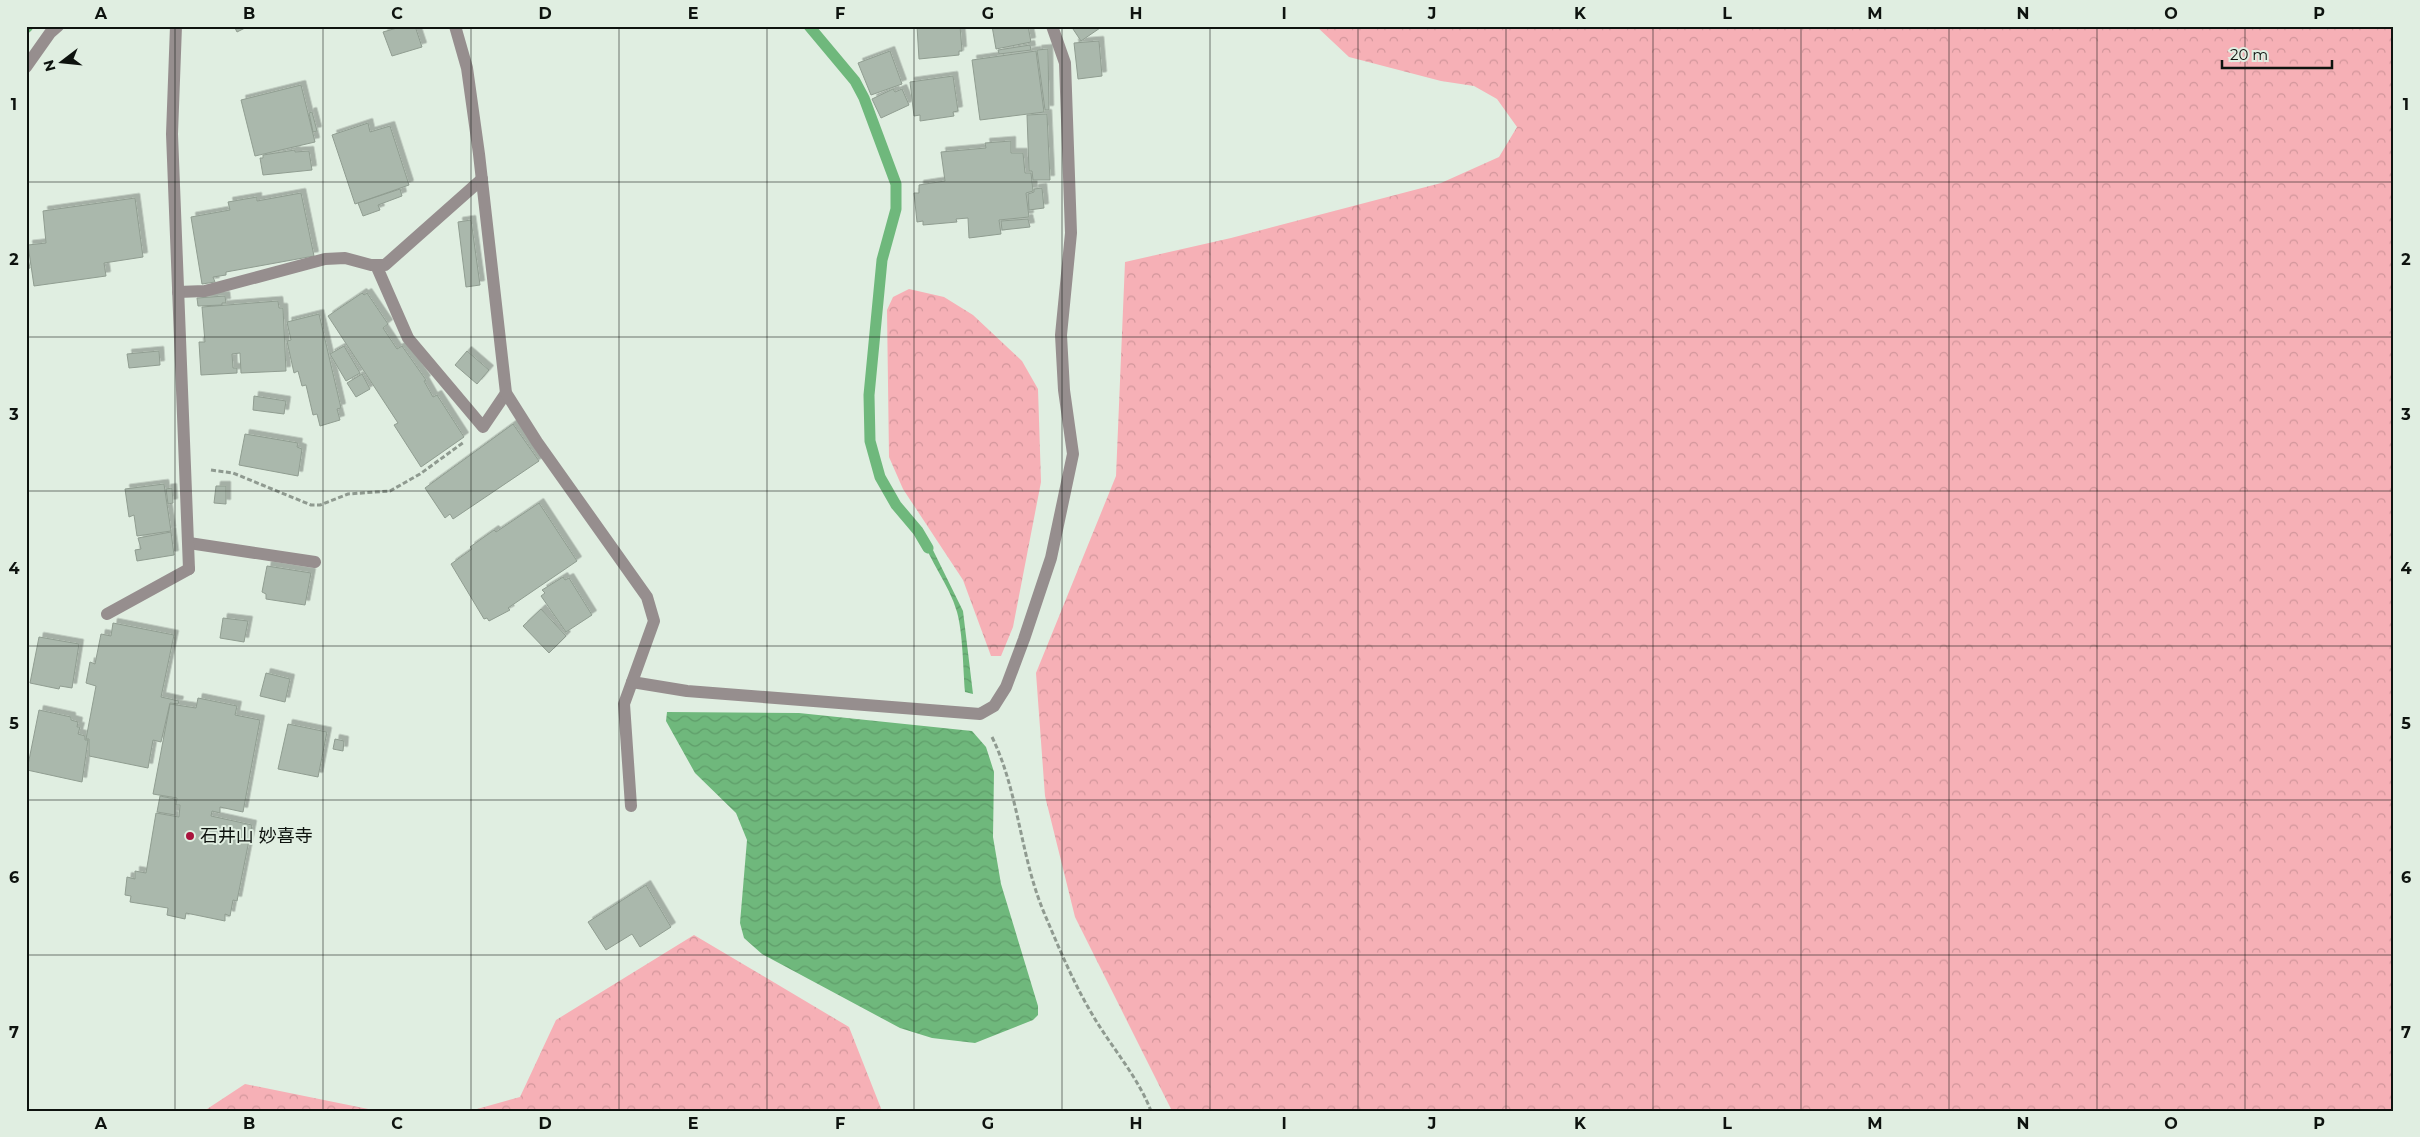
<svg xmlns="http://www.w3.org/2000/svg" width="2420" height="1137" font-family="Montserrat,'Noto Sans JP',sans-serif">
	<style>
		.forest { fill: url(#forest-crowns) }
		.water { fill: url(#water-waves) }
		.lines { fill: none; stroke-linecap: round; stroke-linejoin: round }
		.stream { stroke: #6fb87c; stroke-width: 11 }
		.building { fill: #aab8ac; stroke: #909d91; filter: url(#shadow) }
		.path { stroke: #8f9a90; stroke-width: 3; stroke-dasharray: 5 2.5; stroke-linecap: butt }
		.lane { stroke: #968e8e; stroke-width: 12 }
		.street { stroke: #968e8e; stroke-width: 12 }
		.grid { fill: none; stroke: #0e130f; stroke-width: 1; stroke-opacity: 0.55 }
		.poi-dot { fill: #a9133d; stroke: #e0eee1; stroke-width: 2 }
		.labels { text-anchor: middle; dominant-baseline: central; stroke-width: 4; stroke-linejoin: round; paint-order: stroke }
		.poi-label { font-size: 18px; fill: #0e130f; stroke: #e0eee1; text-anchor: start }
		.neatline { fill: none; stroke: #0e130f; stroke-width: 2 }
		.grid-label { font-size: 16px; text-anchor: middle; font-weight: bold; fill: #0e130f }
	</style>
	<defs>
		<pattern id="forest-crowns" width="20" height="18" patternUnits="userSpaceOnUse" patternTransform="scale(1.25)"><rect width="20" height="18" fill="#f6b0b6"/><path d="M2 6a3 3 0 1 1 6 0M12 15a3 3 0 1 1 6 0" fill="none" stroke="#d2969b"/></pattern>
		<pattern id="water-waves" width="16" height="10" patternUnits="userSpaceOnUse" patternTransform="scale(1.25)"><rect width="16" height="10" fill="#6fb87c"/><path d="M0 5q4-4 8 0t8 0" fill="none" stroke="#5f9d6a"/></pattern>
		<filter id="shadow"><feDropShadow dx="4.5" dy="-4.5" stdDeviation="0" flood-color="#0004"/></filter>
	</defs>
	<rect width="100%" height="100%" fill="#e0eee1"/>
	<!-- forest -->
	<path class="forest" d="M1316,26H2394V1111H1172L1075,917L1045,796L1036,673L1116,476L1125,262L1231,238L1441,183L1499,157L1517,127L1497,99L1474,86L1441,81L1349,57Z
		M909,289L944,297L973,315L1022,361L1038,389L1041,482L1013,627L1001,656H991L963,580L903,489L889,457L887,310L893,297Z
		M694,935L849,1027L882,1111H470L520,1097L556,1020Z
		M245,1084L378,1111H204Z"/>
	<!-- water -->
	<path class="water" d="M921,534L932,548L963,611L973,694L965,692C963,668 963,634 957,612C949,584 929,561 921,534Z
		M667,712L799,713L972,731L986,747L994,772L993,837L1001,884L1038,1006V1015L1033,1020L975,1043L932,1038L900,1028L762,954L744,938L740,923L747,840L736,813L695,773L666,721Z"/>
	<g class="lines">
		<!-- stream -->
		<path class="stream" d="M809,26L855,81L864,98L896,184V209L882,260L869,395L870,441L880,477L896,505L918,531L928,548
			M26,28L28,26"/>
	</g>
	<!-- building -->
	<path class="building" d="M234,26H249L237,32Z
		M404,26H415L422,47L392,56L383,32Z
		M917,26H960L962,51H959V55L919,59Z
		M992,26H1028L1031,42L996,49Z
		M1071,26H1103L1081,41Z
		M1099,41L1102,76L1078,79L1074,43Z
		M1030,45L1031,50L999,54L998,50Z
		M1048,49L1049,110H1045L1037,50Z
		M890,51L902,84L871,95L858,63Z
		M1036,51L1044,112L980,120L972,60Z
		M953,76L958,111L953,112L954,116L920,121V115L914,116L910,82Z
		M301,85L315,142L255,156L241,100Z
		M893,89L895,92L902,89L909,105L881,118L872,99Z
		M312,112L317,131L313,132L309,113Z
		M1047,114L1050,180H1033L1032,171H1029L1027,115Z
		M368,123L370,132L390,126L409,185L355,204L332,135Z
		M1011,141V153H1023L1025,173H1031L1033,191L1026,193L1029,217L999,220L1001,234L969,238L968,218L956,219L957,222L923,225V221L917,222L914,193H919V185L945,181L941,152L986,148L985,143Z
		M295,150V152L309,151L312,170L263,175L260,158H263V155Z
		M1042,188L1044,208L1029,210L1028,194L1034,192V189Z
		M400,189L402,196L378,205L380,210L363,216L358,203Z
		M301,193L314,256L226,272V275L213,277L215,282L202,284L191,217L230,210L228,202L257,197V201Z
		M135,198L143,257L104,263L106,276L34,286L28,245L46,243L43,211Z
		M1028,219L1030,227L1002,230L1001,221Z
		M471,220L480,285L466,287L458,222Z
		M26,250L30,268L26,269Z
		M362,293L364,295L367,293L388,324L383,328L397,349L402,346L426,380L424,381L433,397L437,395L464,437L421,467L394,425L398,423L328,316Z
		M225,296L226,303H222V305L198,306L197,298Z
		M278,301L279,308H283L286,371L241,373L240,353L232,354L233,368H237V373L201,375L199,342H205L202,307Z
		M319,314L341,408L337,409L340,420L320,426L317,414L313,415L306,385L302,386L298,371L294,373L287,341L291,340L287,322Z
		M344,346L360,373L346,381L330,354Z
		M159,351L160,365L129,368L127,354Z
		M467,351L489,370L477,384L455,365Z
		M362,374L370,389L356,397L347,383Z
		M254,396L286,401L284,414L253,410Z
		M513,424L539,461L453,519L450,514L445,518L425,488Z
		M245,434L298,443L297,447L302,449L298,476L239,465Z
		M164,484L171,531L137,536L134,515L129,517L125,489Z
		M216,486H226V504L214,503Z
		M172,488L173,503L168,504L166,489Z
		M539,503L577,561L508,608L510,610L489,621L487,618L484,619L451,564L472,549L470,547L494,530L496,532Z
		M171,532L174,555L137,561L135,550L141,549L138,538Z
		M267,566L311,573L305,605L266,599V594L262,592Z
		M563,577L565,580L569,578L592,615L566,632L541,596L545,593L542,590Z
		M541,609L566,636L549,653L523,626Z
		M223,618L248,621L244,642L220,638Z
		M113,623L174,635L161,697L179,701L178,704L170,703L161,742L153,740L148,768L89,756V739H86L96,686L86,683L90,662L95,664L101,634L111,636Z
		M39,637L79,644L72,688L60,686L59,689L30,683Z
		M266,673L290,679L285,702L260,696Z
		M198,698L237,706L235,715L260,720L243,812L220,807V813L212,811L211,816L252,825L237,901L233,900L230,916L225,914V921L186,913L185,919L167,915L168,908L130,902L131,896L125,895L127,877L135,879V871L146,873L156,813L179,817L180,805H176L177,798L153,794L170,704L196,708Z
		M39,710L71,717V720L78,722L77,727H80L78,734L85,736V740H88L82,782L27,770Z
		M288,724L327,732L318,777L278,769Z
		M335,739L344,741L343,751L333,749Z
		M160,796L175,799V815L157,812Z
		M646,885L671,927L640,947L632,934L606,950L588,922Z"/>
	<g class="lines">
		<!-- path -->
		<path class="path" d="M211,470L233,473L311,505H320L348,494L390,491L420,474L464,442
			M992,737C1019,792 1020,857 1045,915C1059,948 1073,982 1092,1014C1111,1047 1137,1075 1151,1111"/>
		<!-- lane -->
		<path class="lane" d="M376,265L408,338L483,427L506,393
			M178,292L205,291L325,259L345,258L371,265H385L482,179
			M189,543L315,562
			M107,614L189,569
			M631,806L624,704L632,682"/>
		<!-- street -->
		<path class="street" d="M176,26L172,134L189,569
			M455,26L467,68L479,154L506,393L537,442L647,597L654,621L632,682L687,691L980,714L994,706L1006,687L1024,639L1051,558L1073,454L1064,390L1061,335L1071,233L1065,63L1052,26
			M26,67L50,33L58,26"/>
	</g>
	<!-- grid -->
	<path class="grid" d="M175,26V1111M323,26V1111M471,26V1111M619,26V1111M767,26V1111M914,26V1111M1062,26V1111M1210,26V1111M1358,26V1111M1506,26V1111M1653,26V1111M1801,26V1111M1949,26V1111M2097,26V1111M2245,26V1111M26,182H2394M26,337H2394M26,491H2394M26,646H2394M26,800H2394M26,955H2394"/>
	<!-- markers -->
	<circle class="poi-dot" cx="190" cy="836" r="5"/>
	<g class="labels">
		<!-- poi labels -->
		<g class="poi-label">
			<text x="200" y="836">石井山 妙喜寺</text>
		</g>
	</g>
	<!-- border -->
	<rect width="2420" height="1137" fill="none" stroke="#e0eee1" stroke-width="55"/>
	<!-- north arrow -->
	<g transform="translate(62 62) rotate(254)" stroke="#e0eee1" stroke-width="4" paint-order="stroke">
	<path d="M0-4L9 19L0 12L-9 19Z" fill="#0e130f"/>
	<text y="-8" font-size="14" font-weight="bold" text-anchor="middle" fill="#0e130f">N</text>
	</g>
	<!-- scale -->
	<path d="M2222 60v8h110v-8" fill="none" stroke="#0e130f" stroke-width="2.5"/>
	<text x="2230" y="60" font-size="15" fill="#0e130f" stroke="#e0eee1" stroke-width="4" paint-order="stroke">20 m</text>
	<rect x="28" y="28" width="2364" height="1082" class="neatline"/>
	<g class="grid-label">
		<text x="101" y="19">A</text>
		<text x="249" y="19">B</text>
		<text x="397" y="19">C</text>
		<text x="545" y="19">D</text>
		<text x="693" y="19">E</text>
		<text x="840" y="19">F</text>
		<text x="988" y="19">G</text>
		<text x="1136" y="19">H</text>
		<text x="1284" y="19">I</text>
		<text x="1432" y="19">J</text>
		<text x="1580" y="19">K</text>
		<text x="1727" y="19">L</text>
		<text x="1875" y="19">M</text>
		<text x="2023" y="19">N</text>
		<text x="2171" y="19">O</text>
		<text x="2319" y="19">P</text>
		<text x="14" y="110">1</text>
		<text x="2406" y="110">1</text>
		<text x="14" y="265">2</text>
		<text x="2406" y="265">2</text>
		<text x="14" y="420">3</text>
		<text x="2406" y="420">3</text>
		<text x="14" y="574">4</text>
		<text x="2406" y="574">4</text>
		<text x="14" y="729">5</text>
		<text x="2406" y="729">5</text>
		<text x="14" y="883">6</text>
		<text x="2406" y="883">6</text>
		<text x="14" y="1038">7</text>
		<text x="2406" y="1038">7</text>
		<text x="101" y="1129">A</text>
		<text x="249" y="1129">B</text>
		<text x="397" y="1129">C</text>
		<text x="545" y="1129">D</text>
		<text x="693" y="1129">E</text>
		<text x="840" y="1129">F</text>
		<text x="988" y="1129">G</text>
		<text x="1136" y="1129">H</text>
		<text x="1284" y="1129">I</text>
		<text x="1432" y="1129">J</text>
		<text x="1580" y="1129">K</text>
		<text x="1727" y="1129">L</text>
		<text x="1875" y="1129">M</text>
		<text x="2023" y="1129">N</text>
		<text x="2171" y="1129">O</text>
		<text x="2319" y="1129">P</text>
	</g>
</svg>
